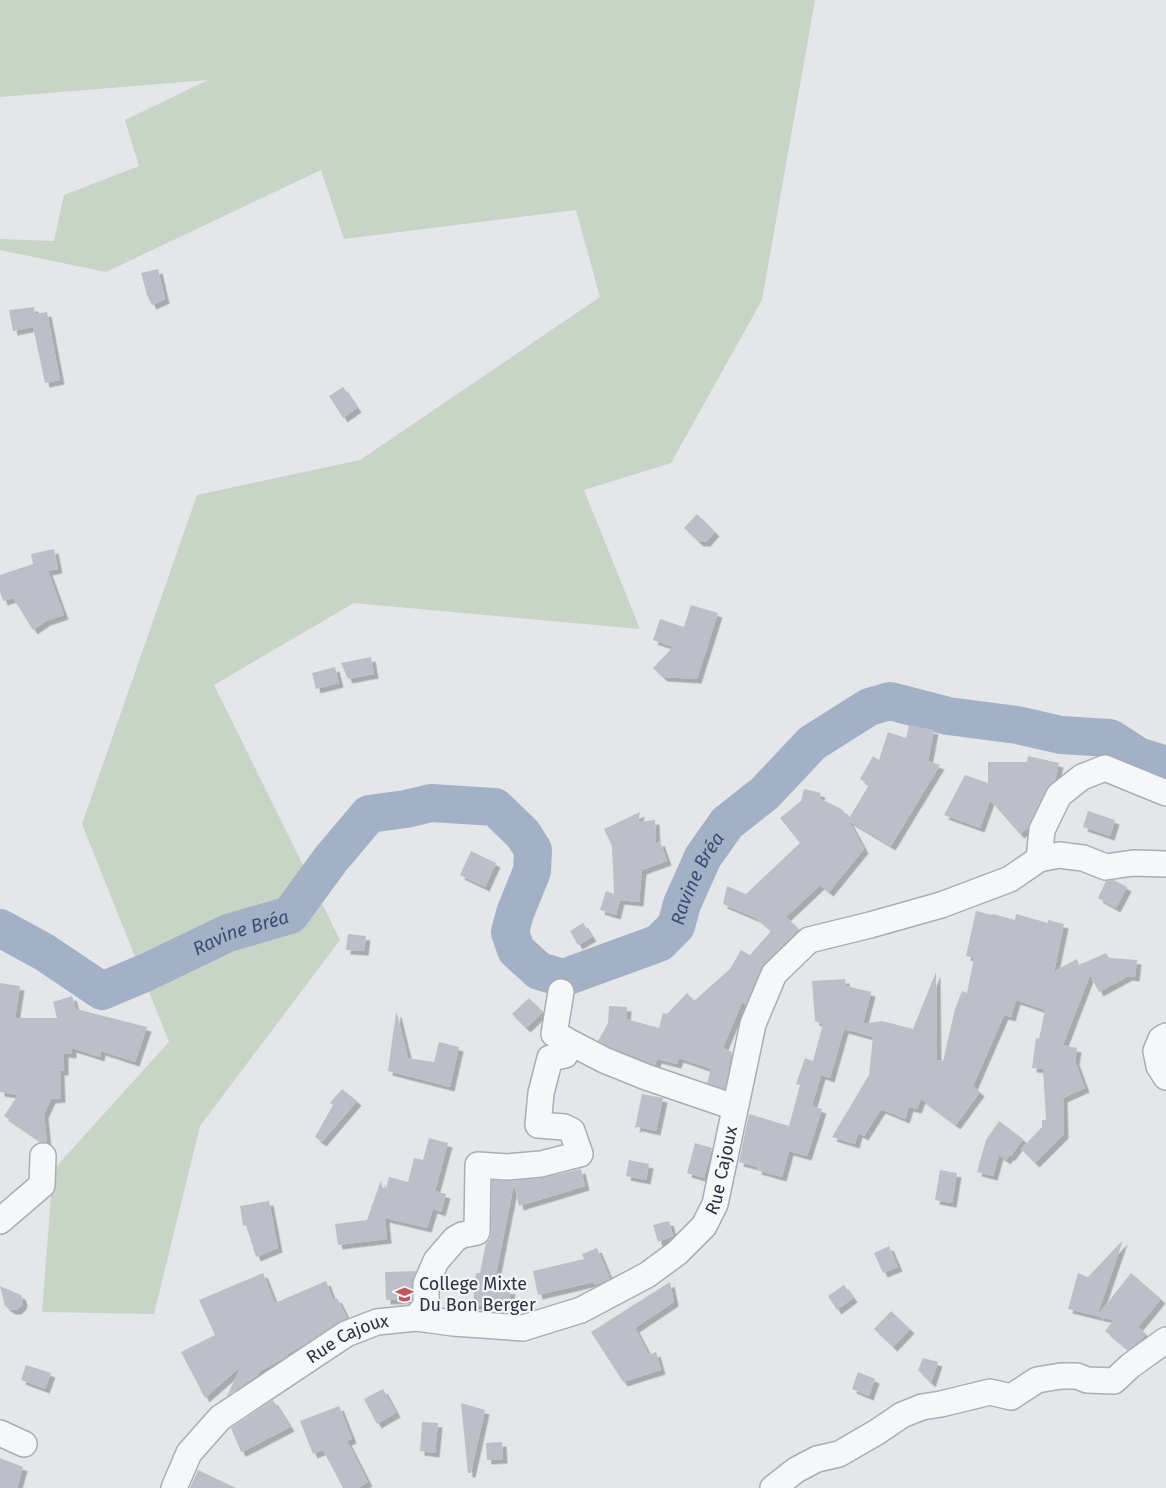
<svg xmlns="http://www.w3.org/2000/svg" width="1166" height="1488" font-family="'Fira Sans',sans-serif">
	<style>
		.green { fill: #c8d4c6 }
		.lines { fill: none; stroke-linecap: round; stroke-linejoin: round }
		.river { stroke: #a3b1c7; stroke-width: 38 }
		.building { fill: #bcbfc7; filter: url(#shadow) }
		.minor-casing { stroke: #a9adb4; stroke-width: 28 }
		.minor { stroke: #f6f7f9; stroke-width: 25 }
		.labels { text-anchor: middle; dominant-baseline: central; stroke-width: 4.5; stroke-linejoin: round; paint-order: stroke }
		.street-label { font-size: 18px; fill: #2d3341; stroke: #f4f5f8 }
		.poi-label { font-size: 18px; fill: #2d3341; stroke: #f4f5f8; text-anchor: start }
		.water-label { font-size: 19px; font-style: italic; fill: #3b4e72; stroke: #f4f5f8 }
	</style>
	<defs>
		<filter id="shadow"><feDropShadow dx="4.5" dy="4.5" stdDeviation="0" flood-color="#0004"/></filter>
	</defs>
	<rect width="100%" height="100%" fill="#e4e6ea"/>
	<!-- green -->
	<path class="green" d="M0,0H815L762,300L671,463L584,490L640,629L354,603L214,685L340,940L200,1126L154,1314L42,1312L53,1170L169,1042L82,824L197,495L360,460L600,297L576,210L344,239L321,170L106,272L0,250V239L54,241L64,195L139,166L125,120L208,80L0,97Z"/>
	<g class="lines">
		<!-- river -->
		<path class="river" id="s1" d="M0,928L44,952L102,991L147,972L228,933L290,915L331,859L369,814L406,809L431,803L495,807L523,834L533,850L532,871L515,913L510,932L516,950L539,971L563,978L659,943L676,926L682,904L703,857L727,823L765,793L812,743L869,707L890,701L948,716L1017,725L1061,735L1110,738L1138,756L1166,765"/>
	</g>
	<!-- building -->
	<path class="building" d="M158,269L165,299L152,305L147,295L141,273Z
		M34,307L35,314L47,312L60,380L45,383L33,327L13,331L9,310Z
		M343,387L357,408L343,418L329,396Z
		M697,514L715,532L706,542H699L684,528Z
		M54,549L58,569L48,571L64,615L46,621L33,630L13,598L3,601L0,592V575L33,564L31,554Z
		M691,605L718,613L697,679L663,677L653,668L673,647L653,640L660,619L684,627Z
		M371,657L374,674L348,679L341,663Z
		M335,667L339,683L316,689L312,673Z
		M909,725L934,730L928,761L940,765L891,846L848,820L869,785L860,779L873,756L879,760L888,732L906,738Z
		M1028,756L1059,763L1055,780L1046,789L1028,828L1020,834L990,800L980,828L944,815L965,775L988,783V762H1027Z
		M804,789L821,793L819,798L843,810L864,849L829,892L820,885L786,917L799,929L764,964L746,1005L742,1002L723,1048L732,1052L725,1089L707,1083L711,1069L679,1058L677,1064L657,1059L655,1065L610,1047L598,1041L608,1023L609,1006L627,1007L626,1019L659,1028L663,1013L667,1014L687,993L694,1001L730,969L741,950L750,955L771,931L756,918L723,904L727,886L746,894L800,843L780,818L801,801Z
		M1088,811L1115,820L1110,836L1083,827Z
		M640,812L638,822L655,820L656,844L660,841L667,861L642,870L639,902L620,900L616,915L600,910L606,891L614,894L612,846L604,829Z
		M471,851L496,863L485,887L460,875Z
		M1114,880L1127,887L1116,908L1098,898L1106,881Z
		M976,911L992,915L993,914L1015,920L1016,914L1048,923V920L1064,924L1054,972L1059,969L1058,972L1060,968L1077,959L1079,965L1106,953L1109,958L1137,960L1135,977L1128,976L1099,992L1090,975L1063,1045L1077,1048L1075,1061L1085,1088L1063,1098L1064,1134L1035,1163L1021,1149L1042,1127V1120H1046L1043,1069L1032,1068L1036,1038L1039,1039L1045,1010L1016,1000L1011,1017L1004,1015L973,1086L980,1092L956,1125L921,1099L917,1109L909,1107L905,1119L881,1109L864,1136L858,1133L855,1144L832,1137L869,1075L873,1037L844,1029L830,1078L821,1075L812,1106L822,1109L807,1156L789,1151L782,1177L757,1170L758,1167L739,1162L749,1114L789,1126L800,1085L796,1084L805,1058L813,1061L823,1024L815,1021L812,981L845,979L846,986L871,992L863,1024L882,1021L913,1029L936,972L937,1060L943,1061L955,1009L962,991L967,993L974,958L966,956Z
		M583,923L592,937L578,945L570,931Z
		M348,934L366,936L364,951L346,950Z
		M0,983L20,986L15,1018H57L53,1002L72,996L76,1009L147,1027L135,1062L101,1051L100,1057L72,1048V1054L64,1053V1071H60L61,1098L51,1099L44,1114L47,1143L42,1142L4,1116L18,1095L0,1092Z
		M529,998L543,1012L526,1028L512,1014Z
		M396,1013H397L408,1058L434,1062L439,1042L459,1047L450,1087L388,1071Z
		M342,1089L357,1101L322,1142L315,1137L333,1105L330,1103Z
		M642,1094L663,1098L656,1131L638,1127L635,1128Z
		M999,1121L1023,1139L1011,1156H1009L1006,1160L999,1155L993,1176L977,1172L986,1140Z
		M429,1138L448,1143L435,1191L446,1194L441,1212L433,1209L427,1228L385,1218L387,1239L338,1245L335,1224L367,1220L381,1180L382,1187L386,1189L389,1177L408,1182L414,1158L423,1160Z
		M695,1143L712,1148L704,1178L687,1173Z
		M629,1160L649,1164L646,1180L626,1176Z
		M581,1169L585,1186L519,1206L514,1184L493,1289L511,1290L507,1308L473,1305L476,1273H480L486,1243L490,1239L491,1233L492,1180L508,1181L542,1178Z
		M940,1170L957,1173L952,1203L935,1200Z
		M269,1201L278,1248L256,1257L246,1225L243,1226L240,1206Z
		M669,1221L673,1236L658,1242L653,1225Z
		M1123,1240L1097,1316L1068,1309L1078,1273L1088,1277Z
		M889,1246L898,1267L883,1273L874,1253Z
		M597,1248L610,1279L595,1285L593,1282L538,1295L533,1271L584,1259L582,1254Z
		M416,1271L412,1284V1299L386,1300L385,1272Z
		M263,1273L275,1303L326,1281L333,1300L337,1298L347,1318L338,1322L304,1345L287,1354L288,1356L262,1370L258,1374V1375L227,1396L241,1366L205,1398L181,1352L215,1335L199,1300Z
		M1131,1273L1161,1299L1138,1327L1146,1334L1140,1341L1128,1350L1105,1331L1114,1320L1097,1316Z
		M670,1282L674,1302L635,1328L649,1355L656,1352L661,1370L623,1382L591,1332Z
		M844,1285L853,1298L837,1310L828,1296Z
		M0,1286L21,1295L23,1301L22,1305L17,1310H11L5,1306Z
		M891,1311L910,1329L893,1347L874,1329Z
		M923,1358L938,1362L931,1383L918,1370Z
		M26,1365L51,1373L45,1389L21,1380Z
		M858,1372L875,1379L869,1396L852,1389Z
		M383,1389L396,1413L377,1424L364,1399Z
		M273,1400L290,1427L244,1451L241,1452L231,1428Z
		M461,1403L485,1410L471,1473H468Z
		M339,1406L352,1439L347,1441L368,1482L358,1488H343L323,1450L313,1454L300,1421Z
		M422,1422L438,1423L435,1453L420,1451Z
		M502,1442L503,1459L487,1460L486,1443Z
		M0,1458L23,1467L17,1488H0Z
		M198,1470L236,1488H190Z"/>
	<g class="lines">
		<defs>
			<g id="minor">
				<path d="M1039,859L1059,855L1083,858L1106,867L1133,863L1166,864"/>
				<path d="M561,992L554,1034L604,1060L646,1077L734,1107"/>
				<path d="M1166,1036L1161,1039L1156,1051L1159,1066L1166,1077"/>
				<path d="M0,1221L42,1185L43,1156"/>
				<path d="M416,1318L426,1305V1284L436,1261L455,1239L462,1235L477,1232L478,1165L507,1167L541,1164L580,1154L572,1131L564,1127L538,1125L541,1093L550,1058L565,1055L567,1047L564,1039"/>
				<path d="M0,1433L24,1444"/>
				<path id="s2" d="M174,1488L189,1453L220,1418L346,1334L377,1322L416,1318L453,1323L523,1328L581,1310L647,1275L677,1253L704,1226L715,1204L753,1024L774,974L809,940L870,925L941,905L1010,879L1039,859L1042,830L1059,795L1082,777L1105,768L1166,793"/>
				<path d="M773,1488L796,1470L817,1459L839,1454L877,1432L902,1415L922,1407L941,1404L990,1392L1011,1397L1037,1380L1061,1376H1077L1087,1380L1114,1381L1130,1366L1166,1340"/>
			</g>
		</defs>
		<!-- minor casing -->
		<use href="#minor" class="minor-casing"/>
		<!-- minor -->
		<use href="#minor" class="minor"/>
	</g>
	<!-- icons -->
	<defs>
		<symbol id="school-bare" viewBox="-9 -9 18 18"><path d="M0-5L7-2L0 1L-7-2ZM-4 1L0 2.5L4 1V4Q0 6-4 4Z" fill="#c3565c" stroke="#f4f5f8" stroke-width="2.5" paint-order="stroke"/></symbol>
	</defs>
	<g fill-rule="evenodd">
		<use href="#school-bare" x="392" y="1282" width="25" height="25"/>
	</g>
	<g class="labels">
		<!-- street labels -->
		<g class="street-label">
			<text stroke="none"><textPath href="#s2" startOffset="686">Rue Cajoux</textPath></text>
			<text stroke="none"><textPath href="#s2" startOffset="236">Rue Cajoux</textPath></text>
		</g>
		<!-- poi labels -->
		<g class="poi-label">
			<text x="419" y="1284">College Mixte<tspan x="419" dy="21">Du Bon Berger</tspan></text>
		</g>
		<!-- water labels -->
		<g class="water-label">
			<text stroke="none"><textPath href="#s1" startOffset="976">Ravine Bréa</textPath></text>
			<text stroke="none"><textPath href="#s1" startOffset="271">Ravine Bréa</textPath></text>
		</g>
	</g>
</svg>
